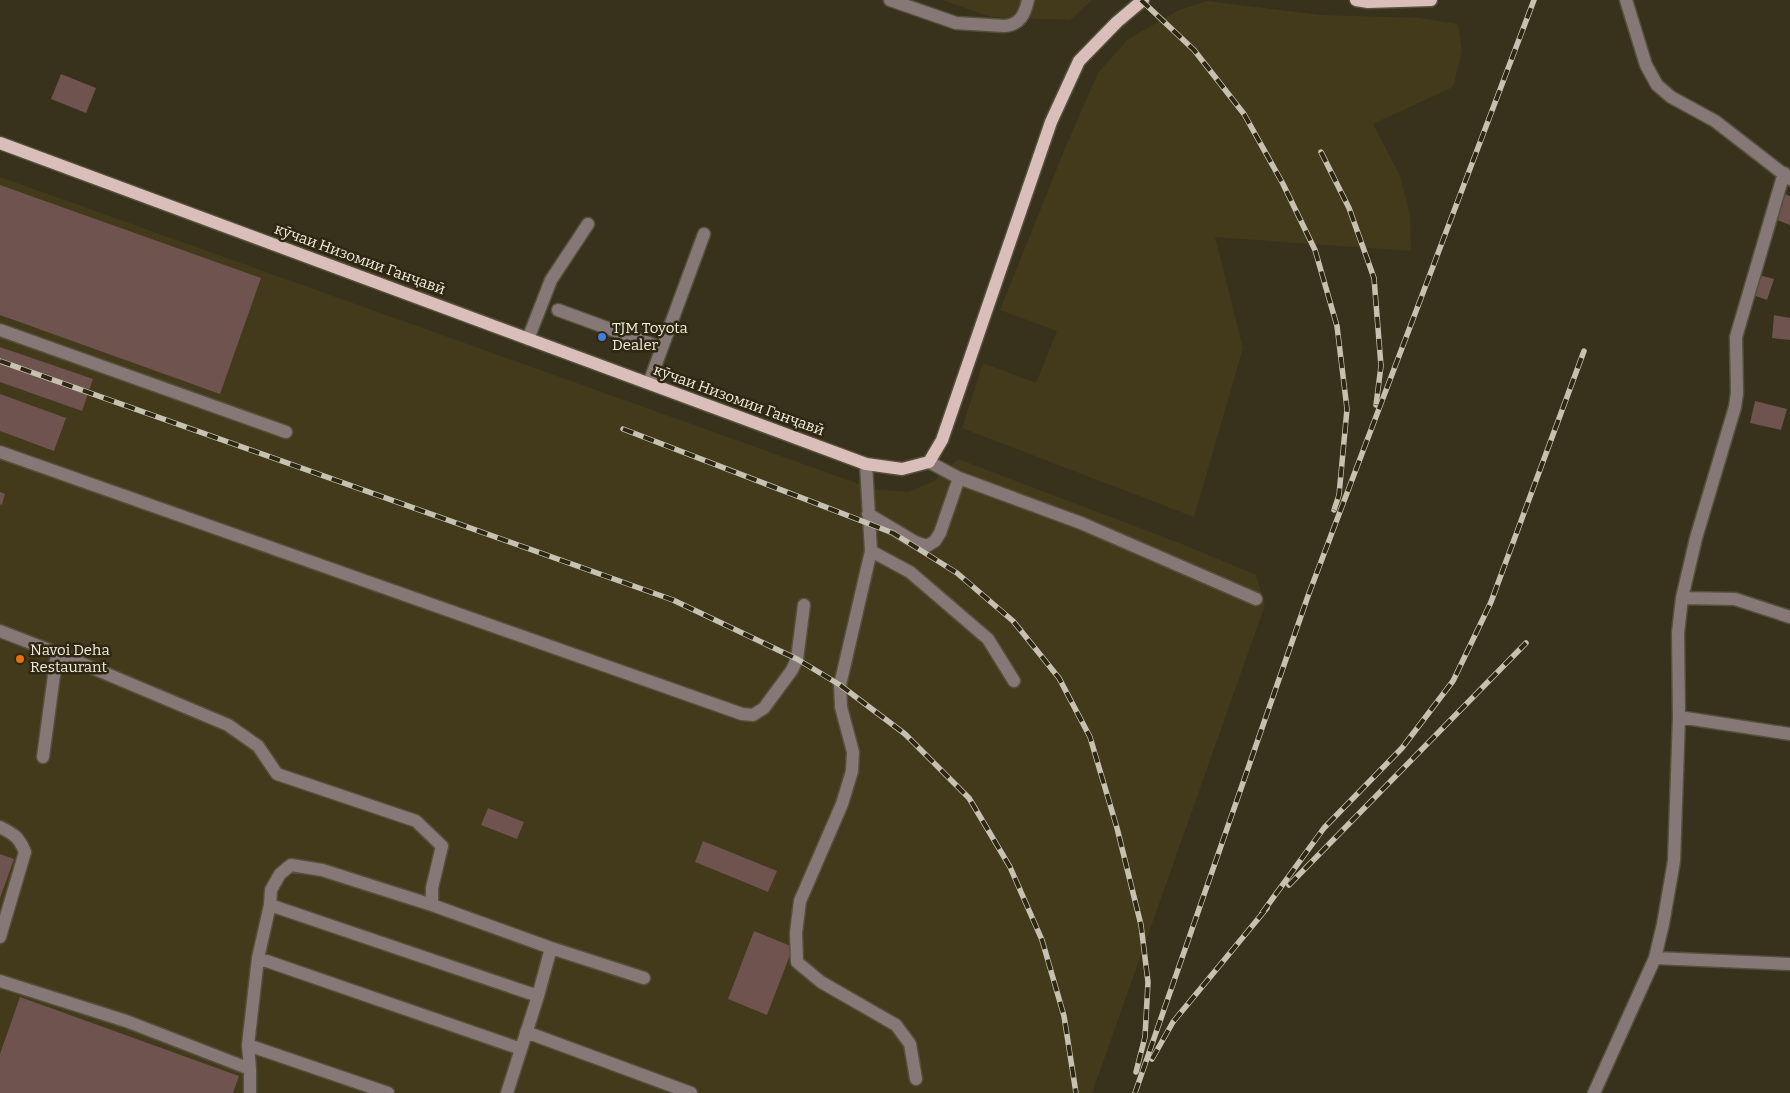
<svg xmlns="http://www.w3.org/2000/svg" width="1790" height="1093" font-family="Bitter,serif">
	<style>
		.built { fill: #433a1c }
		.building { fill: #6e534e }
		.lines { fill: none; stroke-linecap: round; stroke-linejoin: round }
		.minor-casing { stroke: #55503b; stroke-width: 15 }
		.major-casing { stroke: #55503b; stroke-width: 15 }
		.minor { stroke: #857876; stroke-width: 12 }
		.major { stroke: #d9beb9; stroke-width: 12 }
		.rail-casing { stroke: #c6c1b1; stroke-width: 5.5 }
		.rail { stroke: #2e2812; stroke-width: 4; stroke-dasharray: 11; stroke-linecap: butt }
		.shop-dot { fill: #3f7fe0; stroke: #2e2812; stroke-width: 2 }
		.food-dot { fill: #e8710a; stroke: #2e2812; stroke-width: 2 }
		.labels { text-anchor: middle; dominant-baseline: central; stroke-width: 5; stroke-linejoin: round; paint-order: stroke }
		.street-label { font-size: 15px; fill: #f0ecde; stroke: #2e2812 }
		.poi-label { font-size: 15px; fill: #f0ecde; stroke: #2e2812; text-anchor: start }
	</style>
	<rect width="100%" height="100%" fill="#38321c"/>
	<!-- built -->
	<path class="built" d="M942,0H1092L1070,20L991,17Z
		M1207,1L1321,15L1419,18L1458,24L1462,51L1453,87L1373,124L1400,176L1410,215L1411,251L1215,237L1243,348L1194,517L962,428L983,363L1036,383L1057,331L1000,310L1066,146L1098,73L1128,39L1179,10Z
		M0,177L873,489L908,492L934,481L958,459L1187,546L1256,575L1265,605L1092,1093H0Z"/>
	<!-- building -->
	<path class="building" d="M61,74L96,88L86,113L51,99Z
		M0,185L261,278L220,394L0,315Z
		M1785,194L1790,196V225L1775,219Z
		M1759,275L1774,279L1767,300L1753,295Z
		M1774,315L1790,318V340L1772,338Z
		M0,347L93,379L82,411L0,382Z
		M0,394L66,418L54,451L0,431Z
		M1755,401L1787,409L1781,430L1750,423Z
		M0,492L5,494L2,505L0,504Z
		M488,808L524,822L517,839L481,825Z
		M703,841L777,871L768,892L695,862Z
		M0,854L14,859L0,898Z
		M754,931L793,947L767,1015L728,999Z
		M20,997L239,1076L233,1093H0V1054Z"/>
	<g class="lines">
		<defs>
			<path id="minor" d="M890,0L956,23L1004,26C1020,25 1025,14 1028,0
				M1626,0L1646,65L1657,85L1671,97L1715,121L1790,179
				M1784,173L1736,337L1737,393L1735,407L1696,538L1682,598L1678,633L1679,717L1674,861L1663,924L1655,958L1790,964
				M558,310L662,348
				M0,330L286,432
				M528,339L551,280L588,224
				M649,383L704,234
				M0,452L742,714L753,715L764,708L792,670L797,659L804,605
				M929,462L959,478L1081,523L1256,599
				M866,464L871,551L840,685L841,707L853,752L852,771L842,804L800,901L796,933L797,962L821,982L896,1025L910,1044L916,1079
				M868,514L915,542L927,546L935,541L940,533L959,478
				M871,551L910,572L988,639L1014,681
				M1682,598L1735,599L1790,617
				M0,631L57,653L228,725L258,746L277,774L416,821L442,846L432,888V905L551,948L538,996L507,1093
				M1679,717L1790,734
				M43,757L57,653
				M0,827C14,834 19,837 25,852L0,937
				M270,905L538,996
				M551,948L644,978
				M258,958L521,1049
				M0,981L126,1021L250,1069V1093
				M526,1032L691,1093
				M248,1045L388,1093
				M250,1069L248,1045L258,958L270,905L271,890L280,874L291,865L322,870L432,905
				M1594,1093L1655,958"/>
			<path id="major" d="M1356,0L1368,2L1431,0
				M0,143L866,464L902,469L929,462L942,440L1051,122L1079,61L1117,22L1143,0"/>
		</defs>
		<!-- minor casing -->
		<use href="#minor" class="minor-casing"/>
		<!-- major casing -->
		<use href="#major" class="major-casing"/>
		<!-- minor -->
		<use href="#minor" class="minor"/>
		<!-- major -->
		<use href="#major" class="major"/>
		<defs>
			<path id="rail" d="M1141,0L1194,50L1244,114L1283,184L1315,250L1337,326L1347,409L1339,495L1334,510
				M1321,152L1349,208L1374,278L1381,366L1376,405
				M0,361L673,600L797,659L840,685L905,734L969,798L1010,867L1042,940L1064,1016L1076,1093
				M623,429L893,533L957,573L1013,621L1059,678L1090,737L1117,828L1141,925L1148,982L1145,1037L1136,1072
				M1289,885L1526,643
				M1262,913L1324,828L1402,748L1453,681L1491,602L1584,351
				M1152,1059L1173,1022L1267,908
				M1135,1093L1308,596L1534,0"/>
		</defs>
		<!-- rail casing -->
		<use href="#rail" class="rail-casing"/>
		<!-- rail -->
		<use href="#rail" class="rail"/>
	</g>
	<!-- markers -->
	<circle class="shop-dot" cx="602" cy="337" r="5"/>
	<circle class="food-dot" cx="20" cy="659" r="5"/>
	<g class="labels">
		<!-- street labels -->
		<g class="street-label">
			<text transform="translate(360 259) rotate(20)">кӯчаи Низомии Ганҷавӣ</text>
			<text transform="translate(739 400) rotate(20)">кӯчаи Низомии Ганҷавӣ</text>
		</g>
		<!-- poi labels -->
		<g class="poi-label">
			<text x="612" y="328">TJM Toyota<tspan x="612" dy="17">Dealer</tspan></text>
			<text x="30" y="650">Navoi Deha<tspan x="30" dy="17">Restaurant</tspan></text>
		</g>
	</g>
</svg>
